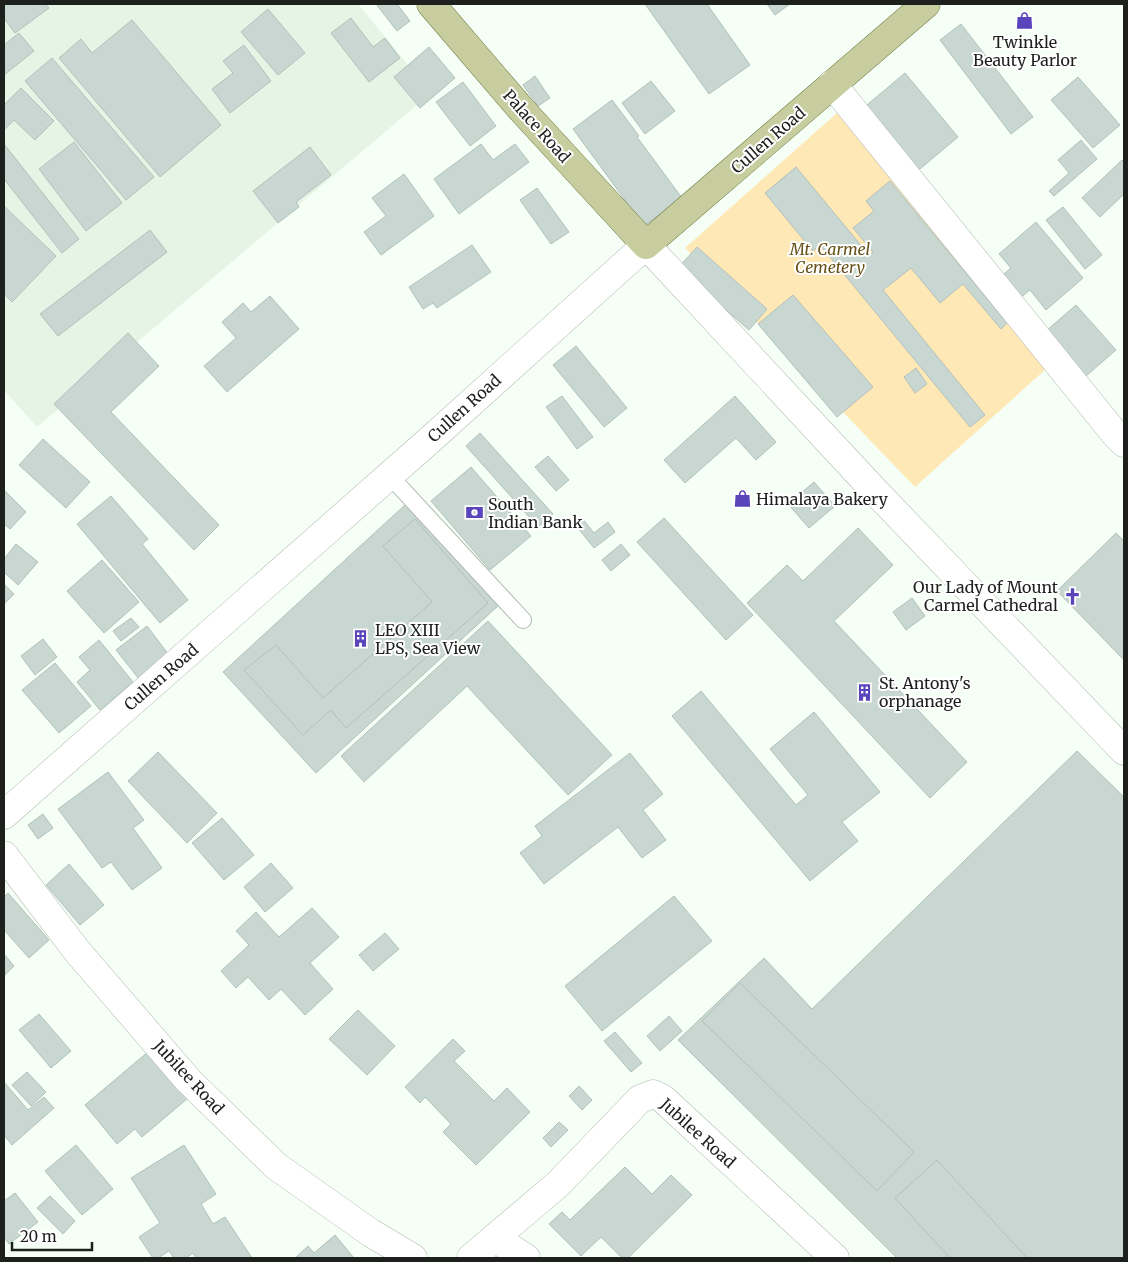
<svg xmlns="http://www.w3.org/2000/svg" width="1128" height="1262" font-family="Merriweather,serif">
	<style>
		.built { fill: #e5f4e4 }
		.green { fill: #fee8b6 }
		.building { fill: #c9d7d2; stroke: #b2c0bb }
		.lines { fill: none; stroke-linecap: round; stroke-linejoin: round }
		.service-casing { stroke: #b0b9b0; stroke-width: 18 }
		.minor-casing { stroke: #b0b9b0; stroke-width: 29 }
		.secondary-casing { stroke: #b0b9b0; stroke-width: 29 }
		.primary-casing { stroke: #737b46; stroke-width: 29 }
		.service { stroke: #fff; stroke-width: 16 }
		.minor { stroke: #fff; stroke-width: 28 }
		.secondary { stroke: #fff; stroke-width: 28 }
		.primary { stroke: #c7cd9e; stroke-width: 28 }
		.labels { text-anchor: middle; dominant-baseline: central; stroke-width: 4; stroke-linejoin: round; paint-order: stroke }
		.poi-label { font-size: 16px; fill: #1d201c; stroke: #fff; text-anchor: start }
		.street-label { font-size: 16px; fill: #1d201c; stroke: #fff }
		.park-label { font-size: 16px; font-style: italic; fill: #675118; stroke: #fff }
	</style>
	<rect width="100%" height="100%" fill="#f5fff5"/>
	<!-- built -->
	<path class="built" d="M4,4H358L431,93L37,427L4,390Z"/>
	<!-- green -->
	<path class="green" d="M837,113L1047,368L915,487L685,248Z"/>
	<!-- building -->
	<path class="building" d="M4,4H46L49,8L15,33L4,18Z
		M376,4H397L410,21L397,31Z
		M645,4H707L750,65L709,94Z
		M767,4H790L775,15Z
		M268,9L305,53L278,75L241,32Z
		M351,18L373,47L385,38L400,58L369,82L331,33Z
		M132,20L221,125L160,177L59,58L81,39L92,53Z
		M961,24L1033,117L1011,134L940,40Z
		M19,33L34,51L4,75V45Z
		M244,45L271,81L230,113L212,89L233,73L223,61Z
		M429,47L455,78L420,108L394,77Z
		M52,58L154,177L126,200L25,81Z
		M905,73L958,137L914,174L861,110Z
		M535,76L550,98L538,106L523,85Z
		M1078,77L1120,125L1093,148L1051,100Z
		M651,81L675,111L645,134L622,103Z
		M463,82L496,126L470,146L436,102Z
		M21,88L54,121L35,140L14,120L4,130V105Z
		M612,100L639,136L637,137L682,198L644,226L573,129Z
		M1081,140L1097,159L1054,196L1049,191L1069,173L1058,160Z
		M74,142L122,203L86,231L39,169Z
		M4,144L79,239L62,253L4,179Z
		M481,144L493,160L515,144L529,162L459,214L434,179Z
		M310,147L331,175L296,202L299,207L278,223L253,191Z
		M1122,160L1124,162V194L1100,217L1082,198Z
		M796,167L869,255L873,252L853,228L874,211L866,201L890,181L1007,323L1001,329L963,284L940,303L911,268L883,290L985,415L970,427L820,245L813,251L765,193Z
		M404,174L434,216L381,255L364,232L386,216L372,198Z
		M537,188L569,232L551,244L520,200Z
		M4,206L56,256L12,302L4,294Z
		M1063,207L1102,255L1085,269L1046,220Z
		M1036,222L1083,278L1046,310L1030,290L1019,299L1000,277L1011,268L999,254Z
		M150,230L167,252L58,336L40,314Z
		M472,245L491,272L437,308L433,303L423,309L409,287Z
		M697,247L767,309L749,330L678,268Z
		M793,295L873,387L837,417L758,324Z
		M270,296L299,329L227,392L204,366L236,338L222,322L243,303L251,312Z
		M1076,305L1116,350L1086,376L1046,331Z
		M128,333L159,366L111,412L219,525L194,550L54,404Z
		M576,346L627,408L604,427L553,365Z
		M916,368L927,384L915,393L904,377Z
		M562,396L593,437L577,449L546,407Z
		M735,396L776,442L756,460L736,438L685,483L664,460Z
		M480,433L553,514L538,527L466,446Z
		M43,439L90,482L66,508L19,465Z
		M548,456L569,480L556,491L535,467Z
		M471,467L531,536L490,570L431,501Z
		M814,482L835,506L809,528L788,504Z
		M4,490L26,512L10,529L4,524Z
		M111,496L148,539L142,544L188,600L160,623L77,524Z
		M406,504L499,605L316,773L223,672Z
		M581,517L594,533L608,522L615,532L594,548L574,523Z
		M664,518L753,615L726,640L637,542Z
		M415,519L488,603L346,728L331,710L303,735L244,670L276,645L323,698L432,602L383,546Z
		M858,528L893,565L834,621L967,762L930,798L747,603L787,565L803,581Z
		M1116,533L1124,541V660L1057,591Z
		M16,544L38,562L18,585L4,572V559Z
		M621,544L630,555L611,571L602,560Z
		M102,560L139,602L104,633L67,591Z
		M4,584L14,594L4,604Z
		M912,598L925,616L906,630L893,612Z
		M131,618L139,627L121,641L113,631Z
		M488,621L612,755L568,795L467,686L364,782L341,756Z
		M147,626L169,655L139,679L116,650Z
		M43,639L57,657L35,675L21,656Z
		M99,640L133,682L100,710L77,682L90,670L79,657Z
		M55,663L91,706L59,733L22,690Z
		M701,691L796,805L808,795L770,749L814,712L880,792L842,822L858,841L810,881L672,716Z
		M1077,751L1124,797V1258H897L678,1040L764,958L812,1009Z
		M158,752L217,813L187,843L128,781Z
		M630,753L663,794L643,810L666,840L642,858L618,827L544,884L520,853L542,836L535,826Z
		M108,772L144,820L133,828L162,868L132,890L111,862L102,868L58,809Z
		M43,814L53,828L38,839L28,825Z
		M222,818L254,855L224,880L192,843Z
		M271,863L293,888L265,912L244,887Z
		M69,864L104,905L80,925L46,885Z
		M8,893L49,940L29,958L4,930V897Z
		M674,896L712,941L602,1031L565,986Z
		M312,908L339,937L310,963L333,989L305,1015L281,989L269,1000L248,977L236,988L221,971L249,945L236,931L256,912L279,937Z
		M385,933L399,949L373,971L359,955Z
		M4,954L14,966L4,976Z
		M740,983L914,1152L877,1191L702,1021Z
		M358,1010L395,1046L367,1075L329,1039Z
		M39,1014L71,1051L51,1068L19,1030Z
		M669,1016L682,1031L660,1051L647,1036Z
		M615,1032L642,1063L631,1072L604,1041Z
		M453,1039L465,1051L454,1061L494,1101L507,1088L530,1112L476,1165L443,1132L451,1124L425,1097L420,1103L405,1087Z
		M155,1046L194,1093L142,1137L135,1129L117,1144L85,1105Z
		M27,1072L46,1092L31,1106L12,1085Z
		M4,1082L28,1110L44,1097L54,1108L12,1145L4,1135Z
		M579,1086L592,1100L582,1110L569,1096Z
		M559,1122L568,1130L551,1147L543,1138Z
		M76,1145L113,1189L82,1215L45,1171Z
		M184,1145L216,1194L201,1204L213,1224L225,1217L252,1258H196L193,1253L186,1258H174L169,1251L158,1258H153L139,1237L160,1223L131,1178Z
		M937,1160L1027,1258H950L895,1198Z
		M625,1167L652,1194L671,1175L692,1195L628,1258H622L601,1237L581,1256L549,1224L562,1212L570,1220Z
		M15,1193L38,1222L9,1244L4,1237V1201Z
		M50,1196L75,1221L63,1234L37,1208Z
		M335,1235L354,1258H295L308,1246L314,1253Z"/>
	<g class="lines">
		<defs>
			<path id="service" d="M389,475L523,620"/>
			<path id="minor" d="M832,84L1115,434L1124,443
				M495,1238L526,1258"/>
			<path id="secondary" d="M4,815L432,438L646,245L873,489L1124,751
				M4,855L77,951L188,1080L276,1166L371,1233L413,1258
				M471,1258L558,1184L640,1099L653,1094L662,1098L835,1258"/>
			<path id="primary" d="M431,4L521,109L646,245L926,4"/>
		</defs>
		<!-- service casing -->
		<use href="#service" class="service-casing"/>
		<!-- minor casing -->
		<use href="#minor" class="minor-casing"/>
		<!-- secondary casing -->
		<use href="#secondary" class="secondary-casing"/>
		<!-- primary casing -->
		<use href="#primary" class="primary-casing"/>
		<!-- service -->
		<use href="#service" class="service"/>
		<!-- minor -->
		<use href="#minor" class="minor"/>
		<!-- secondary -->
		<use href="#secondary" class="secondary"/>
		<!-- primary -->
		<use href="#primary" class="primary"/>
	</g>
	<!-- icons -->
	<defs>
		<symbol id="shop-bare" viewBox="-9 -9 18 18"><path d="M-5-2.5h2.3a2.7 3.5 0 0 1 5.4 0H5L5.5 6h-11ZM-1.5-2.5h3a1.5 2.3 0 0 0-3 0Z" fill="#5a44bc" stroke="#fff" stroke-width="2.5" paint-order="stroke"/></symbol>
		<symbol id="bank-bare" viewBox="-9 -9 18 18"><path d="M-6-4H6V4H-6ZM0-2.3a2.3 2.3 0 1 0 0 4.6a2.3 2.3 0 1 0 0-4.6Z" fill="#5a44bc" stroke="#fff" stroke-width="2.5" paint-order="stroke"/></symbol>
		<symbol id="church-bare" viewBox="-9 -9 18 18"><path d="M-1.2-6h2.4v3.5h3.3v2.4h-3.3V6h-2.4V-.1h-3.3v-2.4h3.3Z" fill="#5a44bc" stroke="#fff" stroke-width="2.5" paint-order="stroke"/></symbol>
		<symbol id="building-bare" viewBox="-9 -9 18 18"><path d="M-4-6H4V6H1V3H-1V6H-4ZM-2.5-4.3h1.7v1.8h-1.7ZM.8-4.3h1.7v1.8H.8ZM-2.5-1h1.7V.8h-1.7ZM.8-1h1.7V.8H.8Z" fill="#5a44bc" stroke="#fff" stroke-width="2.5" paint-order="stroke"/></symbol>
	</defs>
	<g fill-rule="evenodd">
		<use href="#shop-bare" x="1012" y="8" width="25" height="25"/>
		<use href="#shop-bare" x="730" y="486" width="25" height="25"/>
		<use href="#bank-bare" x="462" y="500" width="25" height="25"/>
		<use href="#church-bare" x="1060" y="584" width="25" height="25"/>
		<use href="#building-bare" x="348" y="626" width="25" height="25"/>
		<use href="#building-bare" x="852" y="680" width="25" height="25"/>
	</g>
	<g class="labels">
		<!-- poi labels -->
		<g class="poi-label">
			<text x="1025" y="42" text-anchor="middle">Twinkle<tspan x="1025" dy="18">Beauty Parlor</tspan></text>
			<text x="756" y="499">Himalaya Bakery</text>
			<text x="488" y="504">South<tspan x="488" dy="18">Indian Bank</tspan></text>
			<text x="1058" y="587" text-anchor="end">Our Lady of Mount<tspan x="1058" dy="18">Carmel Cathedral</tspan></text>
			<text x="375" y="630">LEO XIII<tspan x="375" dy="18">LPS, Sea View</tspan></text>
			<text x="879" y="683">St. Antony's<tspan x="879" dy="18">orphanage</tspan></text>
		</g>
		<!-- street labels -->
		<g class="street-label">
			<text transform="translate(537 126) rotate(48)">Palace Road</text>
			<text transform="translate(768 140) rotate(-41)">Cullen Road</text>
			<text transform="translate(464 408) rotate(-42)">Cullen Road</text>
			<text transform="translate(161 677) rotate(-41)">Cullen Road</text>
			<text transform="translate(189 1077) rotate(47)">Jubilee Road</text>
			<text transform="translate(698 1133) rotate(42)">Jubilee Road</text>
		</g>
		<!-- park labels -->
		<g class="park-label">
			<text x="830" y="249">Mt. Carmel<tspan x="830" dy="18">Cemetery</tspan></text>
		</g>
	</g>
	<!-- border -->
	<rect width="1128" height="1262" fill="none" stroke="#1d201c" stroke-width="10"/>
	<!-- scale -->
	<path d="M12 1242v8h80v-8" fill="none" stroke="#1d201c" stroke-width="2.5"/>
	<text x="20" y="1242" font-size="15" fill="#1d201c" stroke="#ffffff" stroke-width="4" paint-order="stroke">20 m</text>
</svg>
